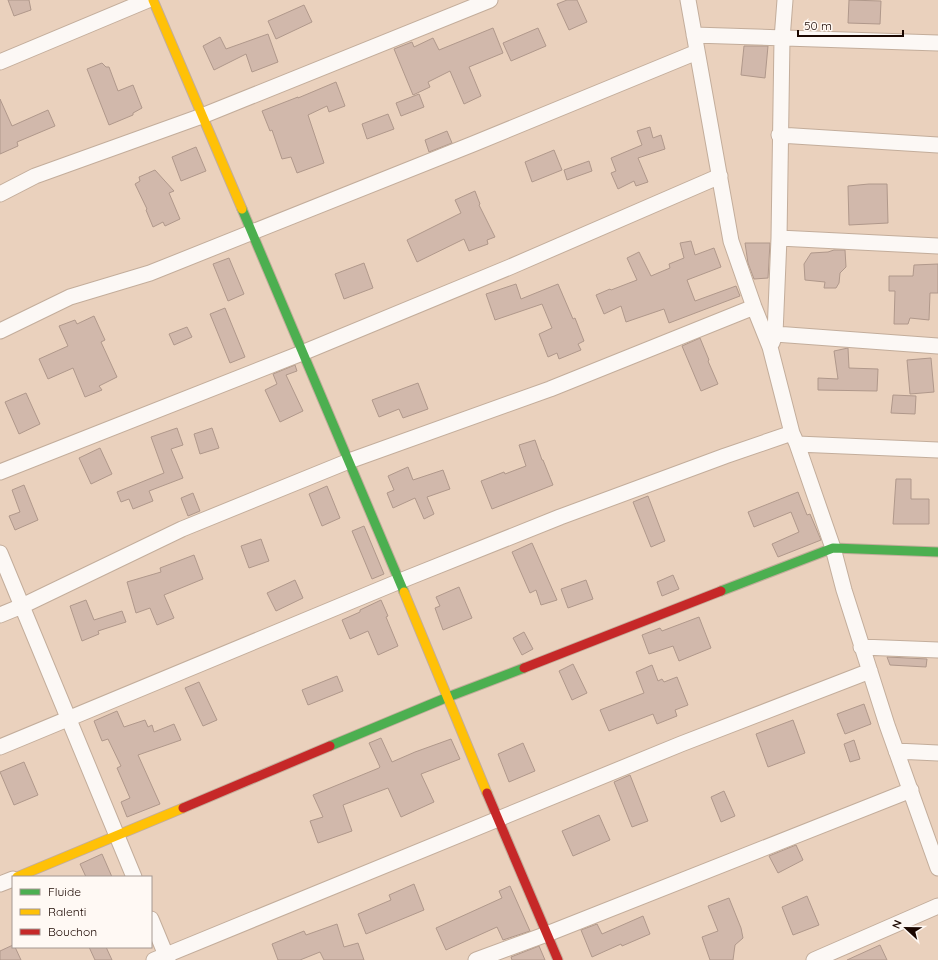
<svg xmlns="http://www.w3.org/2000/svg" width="938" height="960" font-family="Quicksand,sans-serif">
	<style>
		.building { fill: #d1b8ab; stroke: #b0988b }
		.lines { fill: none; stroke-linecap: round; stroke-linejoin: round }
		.street-casing { stroke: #c3ad9b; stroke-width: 17 }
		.fast-casing { stroke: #c3ad9b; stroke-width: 11 }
		.slow-casing { stroke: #c3ad9b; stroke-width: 11 }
		.jam-casing { stroke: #c3ad9b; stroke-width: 11 }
		.street { stroke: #fcf8f5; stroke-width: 15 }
		.fast { stroke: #4caf50; stroke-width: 9 }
		.slow { stroke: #ffc107; stroke-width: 9 }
		.jam { stroke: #c62828; stroke-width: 9 }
	</style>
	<rect width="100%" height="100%" fill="#ead1bd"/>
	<!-- building -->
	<path class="building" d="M8,0H29L31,10L14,16Z
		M567,0H577L587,22L569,30L557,4Z
		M849,0L881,1L880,24L848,23Z
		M304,5L312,22L276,39L268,21Z
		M493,28L503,53L469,67L481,96L464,104L450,71L428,82L430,87L413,95L394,49L412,42L414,47L433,38L439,50Z
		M538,28L546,46L511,61L503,43Z
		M268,34L278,62L252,72L246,54L214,70L203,46L220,37L226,49Z
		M744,46H768L765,78L741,75Z
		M102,63L106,67H109L118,91L133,85L142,108L133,113V115L109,125L87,69Z
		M336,82L345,106L329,112L327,106L308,115L324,163L297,173L291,157L282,159L272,130L270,131L262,111L298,97V98Z
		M419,94L424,107L401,116L396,103Z
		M0,99L12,126L48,110L55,126L17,142L18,146L0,154Z
		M388,114L394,129L367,139L362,124Z
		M650,127L653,138L661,135L665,149L638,158L648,182L636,186L634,181L618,189L611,173L616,171L611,158L642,145L637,131Z
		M447,131L452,143L429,152L425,140Z
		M196,147L206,171L181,181L172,157Z
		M554,150L562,170L532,182L525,162Z
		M589,161L592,171L567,180L564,170Z
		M155,170L174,191L169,193L180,219L165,226L163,222L153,227L146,210L147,209L135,184L140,181L139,177Z
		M869,184H887L888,223L849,225L848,186Z
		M475,191L480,204L479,205L495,237L487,240L488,244L469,251L464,239L417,262L407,240L461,213L455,200Z
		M691,241L695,255L714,248L721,267L687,280L695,301L736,286L740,296L669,323L664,309L626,322L621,306L604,314L596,295L610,289L611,290L637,280L627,258L639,252L651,276L670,268L669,264L684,258L680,243Z
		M745,243H770L768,278L754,279L748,263Z
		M834,250H845L846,267L840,273L839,283L836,288H824L825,282L805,280L804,264L811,253L828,252Z
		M229,258L244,294L228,301L213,264Z
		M364,263L373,288L344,299L335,274Z
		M938,264V293H930L929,320L910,318L908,324H894L895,291H889V276H913L914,265Z
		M516,284L521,299L558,284L573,319L575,318L584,341L578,344L581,350L559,359L557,353L548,357L539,334L552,328L542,304L495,320L486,294Z
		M225,308L245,357L230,363L210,314Z
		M94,316L105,340L101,342L117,377L99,386L102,390L85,397L73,368L48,379L39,359L68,346L59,326L75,320L77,324Z
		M187,327L192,337L174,345L169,334Z
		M700,338L709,360L708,361L718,384L701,391L682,346Z
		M848,348L849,368L878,369L877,391L818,390V378L838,379L834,351Z
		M931,358L934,392L910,394L907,360Z
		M295,365L297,371L286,375L303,411L280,422L265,390L277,384L273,374Z
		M418,383L428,409L403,418L399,409L379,417L372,400Z
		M26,393L40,424L19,434L5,402Z
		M893,395L916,396L915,414L891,413Z
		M177,428L183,445L171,449L183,478L149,491L153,501L133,509L129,499L121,502L117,492L164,473L151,437Z
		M212,428L219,448L200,454L194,434Z
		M535,440L542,460H543L553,485L492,509L481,481L504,472L505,474L526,466L519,445Z
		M100,448L112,474L91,484L79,458Z
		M408,467L413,480L443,470L450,489L427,497L434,514L424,519L415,498L393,508L387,493L394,490L388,476Z
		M896,479H911V499H929V524H893Z
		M24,485L38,520L15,530L9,516L20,512L12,490Z
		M327,486L340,518L322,526L309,494Z
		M798,492L807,515L810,514L821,540L778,557L772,544L799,532L791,512L754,527L748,512Z
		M193,493L200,511L188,516L181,498Z
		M648,496L665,541L651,547L633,502Z
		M364,526L384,574L372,579L352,531Z
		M261,539L269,561L249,568L241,546Z
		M532,543L557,600L541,605L536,590L530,593L512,552Z
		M194,555L203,579L164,595L174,618L157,625L150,608L136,613L127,582L161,572L160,568Z
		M673,575L679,589L662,596L657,582Z
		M295,580L303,598L276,611L267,593Z
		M586,580L593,599L568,608L561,589Z
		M459,587L472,618L443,630L435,608L440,606L436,597Z
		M86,600L94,620L122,611L126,622L98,631L99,634L82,641L70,606Z
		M381,600L388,616L386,617L398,646L378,655L368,631L350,639L342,620L360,612V610Z
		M699,617L711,648L679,661L673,646L649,654L642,635L660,628L662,631Z
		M524,632L533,649L522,655L513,638Z
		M887,657L927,659L926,667L890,665Z
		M573,664L587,693L572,700L559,671Z
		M652,665L658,681L662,679L664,682L677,677L688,705L675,710L677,716L657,724L653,714L609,731L600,710L644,693L636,672Z
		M337,676L343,691L308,705L302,690Z
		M199,682L217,720L203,726L185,688Z
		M864,704L871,724L845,734L837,714Z
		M117,711L124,727L145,720L148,727L152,725L154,732L174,724L181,740L138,755L160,804L127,817L121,802L130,798L117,768L121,766L108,739L102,741L94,721Z
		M793,720L805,753L768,767L756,734Z
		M381,738L392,762L415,752L451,739L460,759L421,774L434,802L401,817L388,788L343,805L352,831L318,843L310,821L323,817L313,795L379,768L380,767L369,743Z
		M854,740L860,759L850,762L844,744Z
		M523,743L535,771L509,782L498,754Z
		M24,762L38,795L14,805L0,772Z
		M630,775L648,821L632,827L614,782Z
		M724,791L735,816L721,822L711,797Z
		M599,815L610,840L573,856L562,831Z
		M796,845L803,860L778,873L769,856Z
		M102,854L112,877H86L80,864Z
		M414,884L424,910L366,934L358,914L391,900L389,895Z
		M510,886L530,931L503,940L497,927L446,950L436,928L502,898L499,891Z
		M807,896L819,925L793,935L782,907Z
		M729,898L741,928L743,938L735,945L733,960H710L702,937L718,931L708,906Z
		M643,916L650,934L622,946L621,944L592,957L581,930L597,924L602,934Z
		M337,924L344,947L358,943L364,960H324L320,952L300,960H278L272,944L304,931L306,935Z
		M13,945V947H15L21,960H0V951Z
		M880,945L887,960H847Z
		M539,946L545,960H512L511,957Z
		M89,947H106L112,960H95Z"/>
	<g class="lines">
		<defs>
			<path id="street" d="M688,0L731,241L754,307L770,347L792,433L797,444L833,548L844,590L887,725L938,868
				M694,35L938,43
				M0,62L148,0
				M779,135L938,145
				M0,194L35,176L202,116L490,0
				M779,238L938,246
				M0,331L70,297L150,273L473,144L697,52
				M775,334L779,238L782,39L785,0
				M772,343L775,334L938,346
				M797,444L938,450
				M0,472L302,353L510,267L720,176
				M0,553L134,877
				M0,615L22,606L182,529L349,461L550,389L754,307
				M861,647L938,650
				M0,747L400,581L560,517L725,456L792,433
				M896,751L938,753
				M0,884L13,879
				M151,919L168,960
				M154,960L681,744L870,671
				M476,960L547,934L911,790
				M814,960L938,906"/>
			<path id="fast" d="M242,209L404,592
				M721,591L833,548L938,552
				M330,746L448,697L524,668"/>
			<path id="slow" d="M153,0L242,209
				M404,592L487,793
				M17,877L183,808"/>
			<path id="jam" d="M524,668L721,591
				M487,793L558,960
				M183,808L330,746"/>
		</defs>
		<!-- street casing -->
		<use href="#street" class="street-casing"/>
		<!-- fast casing -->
		<use href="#fast" class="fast-casing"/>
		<!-- slow casing -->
		<use href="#slow" class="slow-casing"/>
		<!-- jam casing -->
		<use href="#jam" class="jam-casing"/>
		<!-- street -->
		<use href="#street" class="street"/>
		<!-- fast -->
		<use href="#fast" class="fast"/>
		<!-- slow -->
		<use href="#slow" class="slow"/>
		<!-- jam -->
		<use href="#jam" class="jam"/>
	</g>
	<!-- legend -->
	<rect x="12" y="876" width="140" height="72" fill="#fff9f4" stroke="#a49892"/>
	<rect x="20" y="889" width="20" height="6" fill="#4caf50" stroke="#a49892"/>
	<text x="48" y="896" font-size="12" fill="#1b0700">Fluide</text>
	<rect x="20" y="909" width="20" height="6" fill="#ffc107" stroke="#a49892"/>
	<text x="48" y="916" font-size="12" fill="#1b0700">Ralenti</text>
	<rect x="20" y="929" width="20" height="6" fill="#c62828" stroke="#a49892"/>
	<text x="48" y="936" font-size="12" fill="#1b0700">Bouchon</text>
	<!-- north arrow -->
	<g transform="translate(906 928) rotate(292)" stroke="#fff9f4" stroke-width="3" paint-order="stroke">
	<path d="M0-3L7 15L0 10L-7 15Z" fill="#1b0700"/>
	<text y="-6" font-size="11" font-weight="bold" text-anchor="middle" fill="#1b0700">N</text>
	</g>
	<!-- scale -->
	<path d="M798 30v6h105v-6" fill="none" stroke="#1b0700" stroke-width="2"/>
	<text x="804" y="30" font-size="12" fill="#1b0700" stroke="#fff9f4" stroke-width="3" paint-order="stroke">50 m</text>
</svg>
